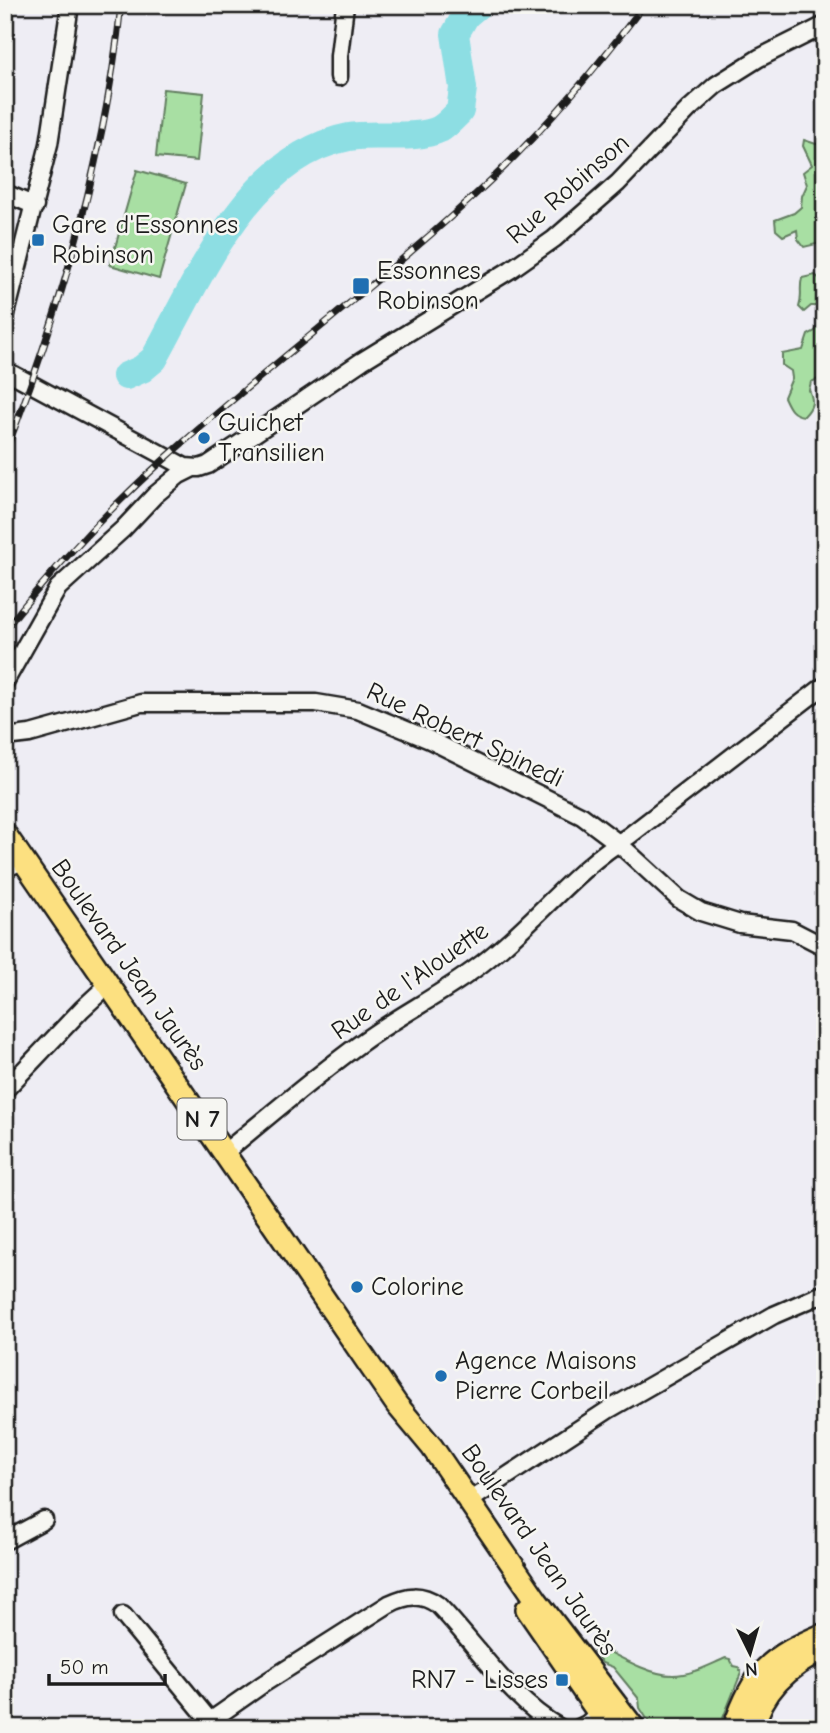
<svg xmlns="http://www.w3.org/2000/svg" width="830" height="1733" font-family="'Comic Neue',sans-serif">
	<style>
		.green { fill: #a8dfa3; stroke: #627e60; stroke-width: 2 }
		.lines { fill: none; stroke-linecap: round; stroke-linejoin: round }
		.river { stroke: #8ddee3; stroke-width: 28 }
		.minor-casing { stroke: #1c1c1c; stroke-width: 21 }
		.major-casing { stroke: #1c1c1c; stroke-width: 26 }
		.minor { stroke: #f6f6f2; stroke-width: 16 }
		.major { stroke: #fce080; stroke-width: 21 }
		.rail-casing { stroke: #1c1c1c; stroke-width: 7 }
		.rail { stroke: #f6f6f2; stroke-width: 4.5; stroke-dasharray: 13; stroke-linecap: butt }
		.poi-dot { fill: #1f6fb2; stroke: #f6f6f2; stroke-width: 2.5 }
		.labels { text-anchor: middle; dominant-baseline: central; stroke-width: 5; stroke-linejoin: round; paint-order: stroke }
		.shield { fill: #f6f6f2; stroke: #5d5d5c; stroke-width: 2 }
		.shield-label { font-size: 24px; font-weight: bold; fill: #1c1c1c }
		.street-label { font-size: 26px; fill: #1c1c1c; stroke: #f6f6f2 }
		.poi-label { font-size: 26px; fill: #1c1c1c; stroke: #f6f6f2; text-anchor: start }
	</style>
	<rect width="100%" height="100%" fill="#eeedf4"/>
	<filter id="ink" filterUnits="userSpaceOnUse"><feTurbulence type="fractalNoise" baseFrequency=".0143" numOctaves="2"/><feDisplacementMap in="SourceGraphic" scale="14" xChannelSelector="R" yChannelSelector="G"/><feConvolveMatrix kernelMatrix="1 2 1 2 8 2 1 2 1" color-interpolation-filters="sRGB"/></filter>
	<g filter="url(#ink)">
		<!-- green -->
		<path class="green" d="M163,89L204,93L197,161L156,157Z
			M804,140L816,144L825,142V160L822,164L825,174V242L804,247L798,239L797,230L783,236L776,230L775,220L794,213L801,207L802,196L807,185L803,172L812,165L803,146Z
			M137,170L186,184L159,279L110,265Z
			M815,275L825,283V380L818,379L811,382L809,390C814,401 813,407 804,416C792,415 789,408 784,397L792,378L791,371L782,365V354L803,350L808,335L815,331L820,324L819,316L821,306H811L804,312L799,307C803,296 799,289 802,278Z
			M596,1645C618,1656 649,1675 673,1675C692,1675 709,1665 726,1658L730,1659L734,1666L739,1667L741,1673L719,1728H653L640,1708L639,1699L613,1667L602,1663L594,1651Z"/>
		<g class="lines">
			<!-- river -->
			<path class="river" d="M126,376L142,369L154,359C199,278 248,156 349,137C377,132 415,141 440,129C447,125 454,117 460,111L463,88L455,34L466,15L478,5"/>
			<defs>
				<path id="minor" d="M339,77V56L345,5
					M5,193L35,206
					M5,318L49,144L70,5
					M5,370L185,467L199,468L208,465L362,361L510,270L554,239L618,183L689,109L716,85L759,58L825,25
					M5,682L58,588L123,529L155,495L179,475L193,468
					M5,737L30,734L141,703H316L358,710L430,740L582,816L618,843L679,899L701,912L740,924L792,930L825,947
					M5,869L23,860
					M5,1090L82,1009L108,985
					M224,1153C269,1116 314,1077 361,1043C402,1013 449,991 489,958C537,920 576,868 629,836L825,685
					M469,1501L608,1410L774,1315L825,1293
					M5,1541L44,1520
					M123,1615L210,1721
					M200,1728L263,1684L389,1604C407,1595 421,1593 438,1605C477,1645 510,1700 560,1728
					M579,1728L587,1724L599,1713"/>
				<path id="major" d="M5,834L397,1405L432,1447L537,1601L634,1728
					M527,1609L609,1728
					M734,1728C754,1671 770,1657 825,1634
					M753,1728C762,1689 790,1665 825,1649"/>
			</defs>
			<!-- minor casing -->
			<use href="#minor" class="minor-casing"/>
			<!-- major casing -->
			<use href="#major" class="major-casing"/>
			<!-- minor -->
			<use href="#minor" class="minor"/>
			<!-- major -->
			<use href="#major" class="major"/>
			<defs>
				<path id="rail" d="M5,453C61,310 105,159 121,5
					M5,629C55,567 109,508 168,456C275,360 391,275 494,177C549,124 598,66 644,5"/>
			</defs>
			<!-- rail casing -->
			<use href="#rail" class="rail-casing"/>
			<!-- rail -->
			<use href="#rail" class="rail"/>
		</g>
	</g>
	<!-- markers -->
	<g class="poi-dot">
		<rect x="31" y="233" width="14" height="14" rx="3.5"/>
		<rect x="352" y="277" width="18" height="18" rx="3.5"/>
		<circle cx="204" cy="438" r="7"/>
		<circle cx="357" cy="1287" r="7"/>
		<circle cx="441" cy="1376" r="7"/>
		<rect x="555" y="1673" width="14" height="14" rx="3.5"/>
	</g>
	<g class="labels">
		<!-- shield labels -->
		<rect class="shield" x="177.5" y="1098.5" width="49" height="41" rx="5"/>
		<g class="shield-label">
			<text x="202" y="1119">N 7</text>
		</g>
		<!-- street labels -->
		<g class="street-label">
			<text transform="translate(568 189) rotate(-41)">Rue Robinson</text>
			<text transform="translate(465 735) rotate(25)">Rue Robert Spinedi</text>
			<text transform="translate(129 965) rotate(55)">Boulevard Jean Jaurès</text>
			<text transform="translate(410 981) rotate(-35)">Rue de l'Alouette</text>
			<text transform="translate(539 1550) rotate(55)">Boulevard Jean Jaurès</text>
		</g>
		<!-- poi labels -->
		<g class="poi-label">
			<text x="52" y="225">Gare d'Essonnes<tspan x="52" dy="30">Robinson</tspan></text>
			<text x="377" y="271">Essonnes<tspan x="377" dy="30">Robinson</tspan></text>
			<text x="218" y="423">Guichet<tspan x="218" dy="30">Transilien</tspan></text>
			<text x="371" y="1287">Colorine</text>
			<text x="455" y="1361">Agence Maisons<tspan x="455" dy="30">Pierre Corbeil</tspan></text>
			<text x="548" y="1680" text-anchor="end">RN7 - Lisses</text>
		</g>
	</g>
	<!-- margin -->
	<rect width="830" height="1733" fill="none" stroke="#f6f6f2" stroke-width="28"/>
	<rect x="14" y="14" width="802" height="1705" fill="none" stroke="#1c1c1c" stroke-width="2.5" filter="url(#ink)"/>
	<!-- north arrow -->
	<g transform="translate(750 1653) rotate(175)" stroke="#f6f6f2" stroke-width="5" paint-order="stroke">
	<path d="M0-5L12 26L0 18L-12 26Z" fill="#1c1c1c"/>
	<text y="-10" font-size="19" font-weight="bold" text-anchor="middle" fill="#1c1c1c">N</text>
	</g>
	<!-- scale -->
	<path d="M49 1674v10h116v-10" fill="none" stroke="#1c1c1c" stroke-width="3.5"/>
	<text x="60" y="1674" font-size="21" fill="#1c1c1c" stroke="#f6f6f2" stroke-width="5" paint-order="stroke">50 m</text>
</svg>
